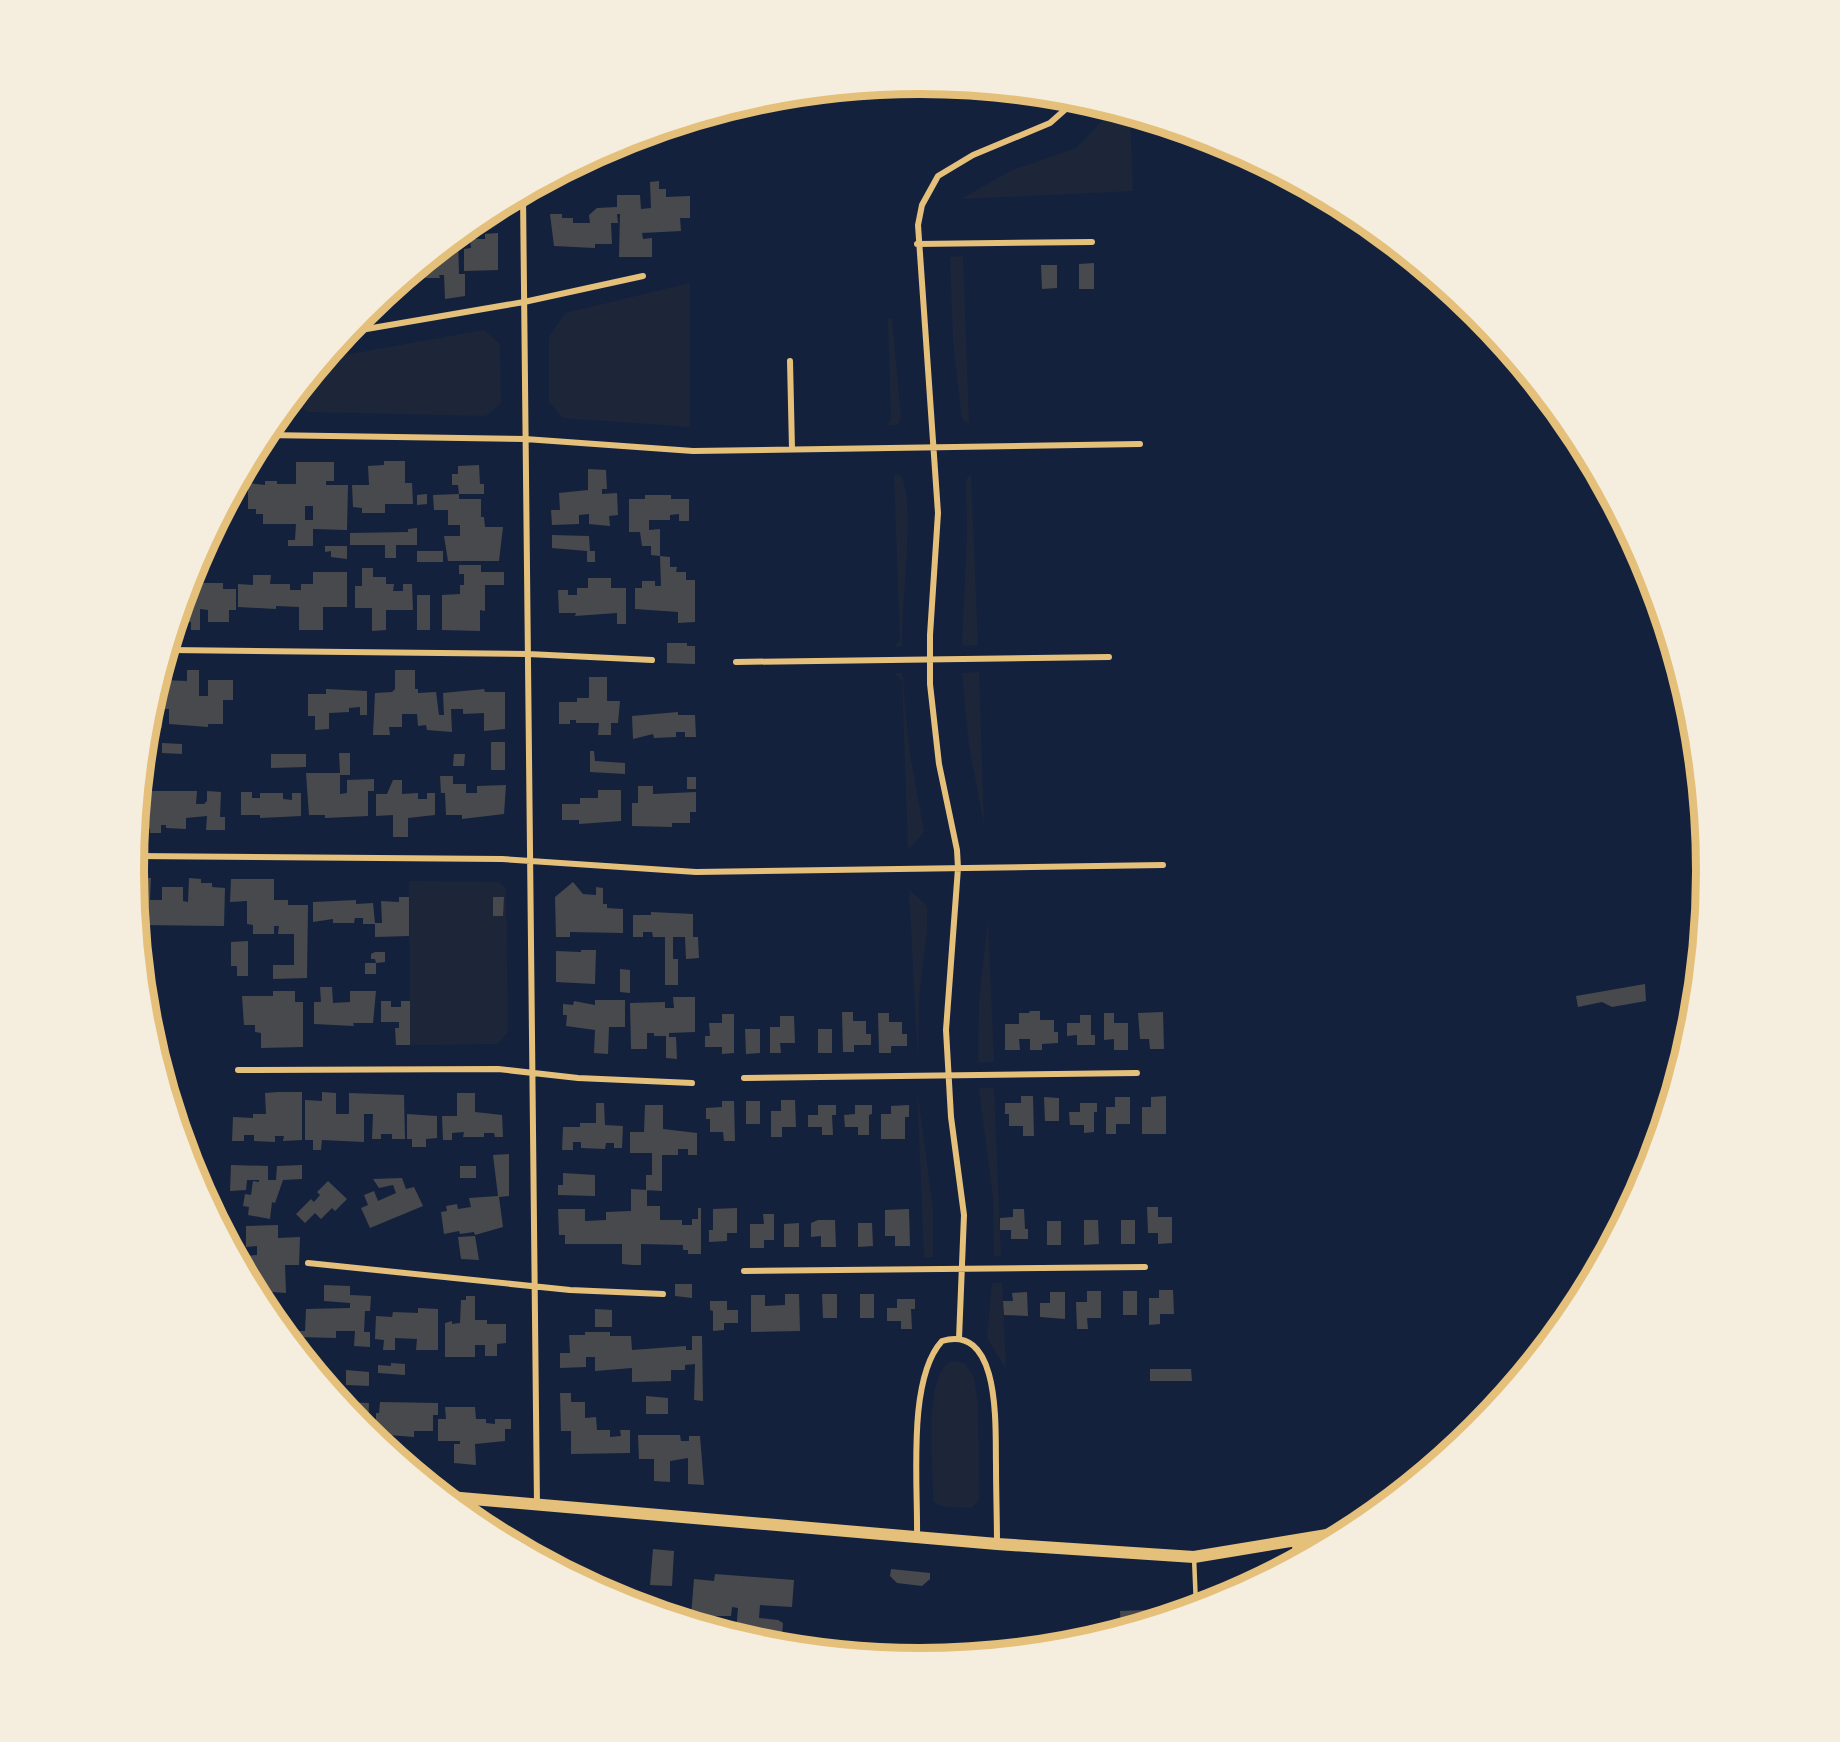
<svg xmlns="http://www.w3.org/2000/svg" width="1840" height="1742" font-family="Manrope,sans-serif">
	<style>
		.green { fill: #1d2539 }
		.building { fill: #48494c; fill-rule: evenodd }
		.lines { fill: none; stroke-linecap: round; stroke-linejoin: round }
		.service { stroke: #e5c07b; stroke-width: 4.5 }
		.minor { stroke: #e5c07b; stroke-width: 6 }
		.secondary { stroke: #e5c07b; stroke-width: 12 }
		.rim { fill: none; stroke: #e5c07b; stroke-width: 8 }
	</style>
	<rect width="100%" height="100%" fill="#14213d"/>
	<!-- green -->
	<path class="green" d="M1112,111L1130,116L1133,191L961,199L1012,170L1076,148Z
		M963,256L969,424L962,419L953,341L950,257Z
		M690,283V427L563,418L549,402V337L565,313Z
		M892,318L901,418L897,425H887L891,419L888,319Z
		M484,330L500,344L501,403L486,416L308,412L293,401L328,358Z
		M971,474L978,645L962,646L967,532L966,480Z
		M894,475H900C917,496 900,612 902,646L894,647L900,640Z
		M979,672L984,825L969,746L962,673Z
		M894,673H902L910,755L924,832L908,850L902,681Z
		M409,881L499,882L506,889L508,1032L498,1044L410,1045Z
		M909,889L927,906V930L919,998L918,1062Z
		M988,919L994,1062H978L979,1002Z
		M979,1088H994L1001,1256H994L993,1198Z
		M917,1089L933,1209V1257H924Z
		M992,1283H1002L1006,1369L987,1338Z
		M951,1361L965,1363L974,1378L978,1405L979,1499L972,1508L941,1506L933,1501C934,1471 922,1377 951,1361Z"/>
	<!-- building -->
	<path class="building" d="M659,181V189H666V197L690,196V218H680L681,231L642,233L643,239L652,238V257H619L620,214H617L618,223H611L612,244H595V248L554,246L550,214H562V218H573V223H590L589,215L597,208L617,207V195H640L641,209L651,208L650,182Z
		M498,233V270L464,271V249L471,248L470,239H485V234Z
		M458,237L459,274H465V296L445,299L444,275H439L440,278H418V275H412Z
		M1094,263V289H1079V264Z
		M1041,265H1057V288L1042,289Z
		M384,461H405V483H412L413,504H385V513H362V508L353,507L352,485H369L368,466L384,465Z
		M296,462H334V481H326V485H348L347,530L313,529V546H288V540H295L296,524H263V514H256V509H248V483L265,485V481H277V484H296ZM305,506H313V520H305Z
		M479,465L480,484H484V494H459L458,485H452V474H458V466Z
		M588,469L606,470L607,489H602V494L617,493L618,515L609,516L610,526L589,524V514L579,515V524L552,525L551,510H560L559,493L588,490Z
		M427,494V504L417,505V495Z
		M459,494V499H481V517H484L485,527H503L499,561H448L444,536H460V525H448V510H434L433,495Z
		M645,495H671V499H689V521H679V514L670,515V520H649V530L660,529V556L651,555V546H642L640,532H629V499H645Z
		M417,528V545H396V558H385V545H350V533L408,532V529Z
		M552,535L589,536L590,551H595V562H587V551L552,548Z
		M325,546H347V559L331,557V551L325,552Z
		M417,551H443V562H417Z
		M660,556L670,557V567H677L676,572H686V580H695V622L678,623V612L635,609V588H642V581H655V586H661Z
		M459,565H481V572H504V585H485V611L480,610V631L442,630V595L460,594V585H464V574H459Z
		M362,568H373V577H386V584H394L393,591H403V584H412L413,610H386V630L372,631V608H355V586H362Z
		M313,572H347V607H323V630H299V607L276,606V609L238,607V584L253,585V575H271L270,584H290V590H301V584H313Z
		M192,574H201V583H223V589H236V610H229V622H208V610L200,609V630H191V622H178V630H175Z
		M588,578H611V588H626V624H617V613L575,616L576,613H559L558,590H568V595H577V588H588Z
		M417,595H430V630H417Z
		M667,643H687V646H695V664L667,663Z
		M187,670H199V696H208V680H233V700H223V724H208V727L169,724V709H163L162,728H147L161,676V691H163V680L187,681Z
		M395,670H415V689H418V693L436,692L439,715H444L443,693L484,689L485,692H505V729L484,731V713L463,714V709H451L452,732L427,730L426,725L418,726L417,714H402V727H389L390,735H373L375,693L392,692L395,689Z
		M589,677H607V701H620L618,723H611V735H598L599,723H576V720H570V724H559V702H577V698H589Z
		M326,689L367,691V715H360V707L349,708V712L329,713V729L315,730V716H308V694H326Z
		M678,712V715H695L696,737H685V732H676V737L654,738L653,734L633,739L632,716Z
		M491,742H505V770H491Z
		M162,743L182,744V754L162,753Z
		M590,751H594L595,761L625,763V774L590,772Z
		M339,753H350V775H340V794L347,793V780L374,779V791H368V816L325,818V815H309L306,773H340Z
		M271,754H306V767L271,768Z
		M454,754H465L464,766H453Z
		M440,776H453V784H466V793H477V786L506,785L504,814L462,819V815H446L445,793H441Z
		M687,777H696V789H687Z
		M393,780H402V794L418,793V799H427V793H435V815L408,818V837H393V815L376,816V794H387Z
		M638,786H653V794L696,792V812H690V823H672V827L632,826V803H638Z
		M598,790H621V821L579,824V820H562V804H580V798H598Z
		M141,791H197L196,804H204L207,801V791L221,792L220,817H225V830H206L207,816L186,818V829L166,828V825H161V833H150V829L137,828Z
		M241,792H252V798H260V793H283V799L292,800V793H301V816L260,818V815H241Z
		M144,878H151L150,900H162V887H183V901L188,902L189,878L201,879V883H212V887L225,888L224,926L138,925L135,886H144Z
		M231,879H274V900H288V905H308L307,978L273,979V965H294V934H278L279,926H274V934H253V925L247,924V901L230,902Z
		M573,882L583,894L596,895V887L603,888V904H607V908L623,909V933L570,932V937H556L555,897Z
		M399,897H409V936L375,937V924H363V918H355L354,923H333V919L313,922V902L356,900V904L373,903L375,923H382L381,901L399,902Z
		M493,897H504L503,916H493Z
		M651,912L693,914V937H698L699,958L686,959L685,937H673V959H678V985H665V937H653L652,932H643V937H633V915H651Z
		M248,941V976H237V966H231V942Z
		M581,950H596L595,984L556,982V951L581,952Z
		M375,952H385V962L376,963L375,959H371V954Z
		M365,963H376V974H365Z
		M620,969L630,970V993L620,992Z
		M1645,984L1646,1001L1612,1007L1602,1002L1578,1007L1576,996Z
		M320,987H332L333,1003L350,1002V991H376L373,1023H353L354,1026L314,1024V1002H321Z
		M273,991H295V1002H303V1047L261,1048V1033L255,1032V1025H244L242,996H273Z
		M673,997H695V1032L669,1033V1037H676L677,1059L666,1058V1036H654V1033H647V1049H631L630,1003L665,1002V1008H674Z
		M595,1000H625V1027H609L608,1054L594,1053L595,1030L566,1026L567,1015H563V1004L573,1005L574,1001L595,1005Z
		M381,1001H391V1007H401V1001H410V1045H396L395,1028H399V1022H381Z
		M1030,1011H1040V1020H1054V1032H1058V1043L1042,1044V1050H1030V1039H1019L1020,1050H1005V1024H1019V1013H1029Z
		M842,1012H853V1021H866V1034H871V1045H854V1052H843Z
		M1163,1012L1164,1049H1150L1149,1039H1140L1138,1013Z
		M878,1013H889V1022H902V1034H907V1046H891V1053H879Z
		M1104,1013H1114V1023H1128V1050H1114V1039L1104,1040Z
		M722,1014H734V1053L722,1054V1047H705V1036H710L709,1023H722Z
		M1080,1015H1091V1035H1095V1045H1077V1035L1067,1036V1023H1080Z
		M780,1016H794L795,1043H780L781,1053H770V1027H780Z
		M745,1029H760V1053L746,1054Z
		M818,1029H832V1053H818Z
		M278,1092H302V1140L283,1141L284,1136H275V1142L254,1141V1135H244V1141H232L233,1117L253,1118V1114H266L265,1093Z
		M322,1092L336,1093V1114H349V1093L404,1095L405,1139H392V1134H381V1139H372L373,1114H364V1142L322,1140L321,1150H313V1140H305V1100L322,1101Z
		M457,1093H475V1112L502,1115L503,1137H495L494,1133H484V1137H463L464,1132L452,1133V1140H443L442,1116H457Z
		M1021,1096H1033L1034,1136H1023V1126H1009V1114H1005V1103H1021Z
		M1166,1096V1134H1142V1107H1151V1097Z
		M1044,1097L1059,1098V1121H1045Z
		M1115,1097H1130V1124H1116V1134H1106V1107H1115Z
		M781,1100H795L796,1127H782V1137H771V1111H781Z
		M722,1101H734L735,1141H724L723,1132H710V1119H706V1108L722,1107Z
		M746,1101H760V1124H746Z
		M596,1103H604L605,1125L623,1126L622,1148H614V1143H606L605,1149L581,1148V1142H573V1150H562L563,1127H580V1123H596Z
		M1080,1103H1097V1112H1094V1132L1084,1133V1125H1070L1069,1112H1080Z
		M645,1105H663V1129L697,1133V1155H688V1149H678V1155H662V1191L646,1190V1175H652V1153H630V1132H644Z
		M818,1105H836V1115H832L833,1135H822V1127H808V1115H818Z
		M855,1105H872V1114L869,1115V1135H858V1127H845L844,1115L855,1114Z
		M909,1105V1117H905V1139H881V1114H891V1106Z
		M407,1114L437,1116V1138L426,1139V1147H412V1139H407Z
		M509,1154V1196L499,1197L503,1227L475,1235L474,1232L460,1234L459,1231L444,1234L441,1212L447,1211L446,1206L457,1204L458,1209L471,1207L469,1198L498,1196L493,1155Z
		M231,1165L268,1166V1180H276L277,1166L302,1165V1179L283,1180L275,1203L272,1202L270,1219L248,1215L249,1207L243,1206L245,1194L251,1195L253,1181L259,1182V1180H247L246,1190L230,1191Z
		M460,1166H476V1178H460Z
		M563,1173L595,1175V1196L558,1195V1185H563Z
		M402,1178L406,1189L414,1187L423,1206L370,1228L361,1208L368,1205L364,1195L374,1191L378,1201L396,1193L393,1185L379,1188L373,1179Z
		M328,1181L347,1199L335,1211L332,1208L321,1219L315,1213L305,1223L296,1214L311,1199L314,1202L320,1195L317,1192Z
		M631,1189L647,1190V1206H660V1220H682V1225H692V1219H698V1208H701V1254H688V1250H683V1245L641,1244V1265H632L622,1264V1244H565V1235H559L558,1209H585V1221L606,1220V1212L631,1211Z
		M1147,1207H1158V1217H1172V1243L1158,1244V1233H1148Z
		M737,1208V1233H727V1241L709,1242V1230H713V1209Z
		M909,1209L910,1246H895V1236H885V1210Z
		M1013,1209H1024L1025,1229H1028V1239H1011V1230H1000V1218L1013,1217Z
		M763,1214H774V1240H764V1248H750V1224H764Z
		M818,1220H835L836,1247H821V1236L811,1237V1223Z
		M1084,1220H1098L1099,1244L1084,1245Z
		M1121,1220H1135V1244H1121Z
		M1047,1221H1061V1245H1047Z
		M799,1223V1247H784V1224Z
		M858,1223H872L873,1246L858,1247Z
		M278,1225V1238L300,1237L299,1265H285L286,1293L257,1291L255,1276H249L246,1272V1256L257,1255V1246L246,1247V1226Z
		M475,1236L479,1260L461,1259L458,1237Z
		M675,1284H692V1298L675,1296Z
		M324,1285L350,1286V1295L371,1296L370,1311H365L364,1332H370V1347L354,1346L355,1331H336V1338L297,1337V1331H305L306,1309L350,1308V1303L324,1301Z
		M1159,1290H1173L1174,1314H1160V1324L1149,1325V1298H1159Z
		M1087,1291H1101V1318H1087L1088,1329H1077L1076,1302H1087Z
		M1123,1291H1137V1315H1123Z
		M1027,1292L1028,1316L1004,1315L1003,1301H1013L1012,1293Z
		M1050,1292H1065V1319L1040,1317V1303H1050Z
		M785,1294H799L800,1331L751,1332V1295H765V1306L785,1305Z
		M822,1294H837V1318H823Z
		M860,1294H874V1318H860Z
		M466,1296H475V1320H487V1324H506V1343L497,1344V1356H485V1345H475V1357H445V1323L452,1321V1324L460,1323L461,1300H466Z
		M897,1299H915V1309H911L912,1329H901V1321H887V1308H897Z
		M710,1301H727V1310H738V1323H724V1330L713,1331V1311L710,1310Z
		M418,1308L438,1309V1350H416L417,1339L395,1338V1350H383L384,1340L375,1339L376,1316L392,1317L393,1312L418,1313Z
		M595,1309L612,1310V1327H595Z
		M585,1332H610V1336H631L632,1350L686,1346V1350H692V1336H702L703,1401L694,1400L695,1364L685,1365V1370H671V1381L632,1382V1368L595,1371V1357H586V1367L560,1368V1353H570L569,1335H585Z
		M391,1363L405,1364V1375L378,1373V1365L391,1366Z
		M1150,1369H1191L1192,1381H1150Z
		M346,1370L369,1372V1386L346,1385Z
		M560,1393H571V1402H585V1418L596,1417L597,1430H610V1437L621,1436L620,1430H630V1453L571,1454V1431H561Z
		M646,1396L668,1398V1414H646Z
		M343,1402L369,1403L368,1430L363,1427Z
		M380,1402L438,1403V1415H433V1431H414V1437L376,1434V1413H379Z
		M445,1407H475L476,1419H486V1423L495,1424V1419H511V1429H505V1441L475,1444L476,1465L454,1463V1444H460V1441H438V1419H446Z
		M638,1435H680L681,1441H689V1436H700L704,1485L688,1484V1458L670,1461V1482L654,1481V1459H639Z
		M653,1549L674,1551L672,1586L650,1585Z
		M891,1569L930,1573V1579L922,1586L897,1583L890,1576Z
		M715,1574L794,1580L792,1607L760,1605L759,1618L778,1620L783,1623L782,1636L736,1632L738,1608L732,1607L731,1616H691L694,1579L714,1581Z
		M1172,1609V1613L1121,1629L1120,1611Z"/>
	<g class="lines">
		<!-- service -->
		<path class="service" d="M1194,1557L1196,1606"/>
		<!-- minor -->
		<path class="minor" d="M523,195L537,1505
			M917,244L1092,242
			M349,332L524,302L643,276
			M790,361L792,449
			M265,435L525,439L693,451L1140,444
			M169,650L528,654L652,660
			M736,662L1109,657
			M134,856L502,859L696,872L1163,865
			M238,1070L498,1069L578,1078L692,1083
			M744,1078L1137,1073
			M308,1263L570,1290L663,1294
			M744,1271L1145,1267
			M959,1339L964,1215L951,1117L946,1030L958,868L957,850L939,764L930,684V635L938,513L918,225L922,205L938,176L973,155L1050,123L1076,100
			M917,1535C918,1484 907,1379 942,1341C1002,1323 995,1430 996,1465C996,1491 997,1518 997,1544
			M1294,1541L1297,1557"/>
		<!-- secondary -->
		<path class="secondary" d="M449,1497L997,1544L1194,1557L1345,1532"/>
	</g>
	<!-- crop -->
	<path d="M0 0H1840V1742H0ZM920 94H920A776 776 0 0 1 1696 870V872A776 776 0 0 1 920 1648H920A776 776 0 0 1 144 872V870A776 776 0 0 1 920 94Z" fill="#f5edde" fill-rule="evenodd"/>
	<path class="rim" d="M920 94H920A776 776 0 0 1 1696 870V872A776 776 0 0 1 920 1648H920A776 776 0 0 1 144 872V870A776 776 0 0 1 920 94Z"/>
</svg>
